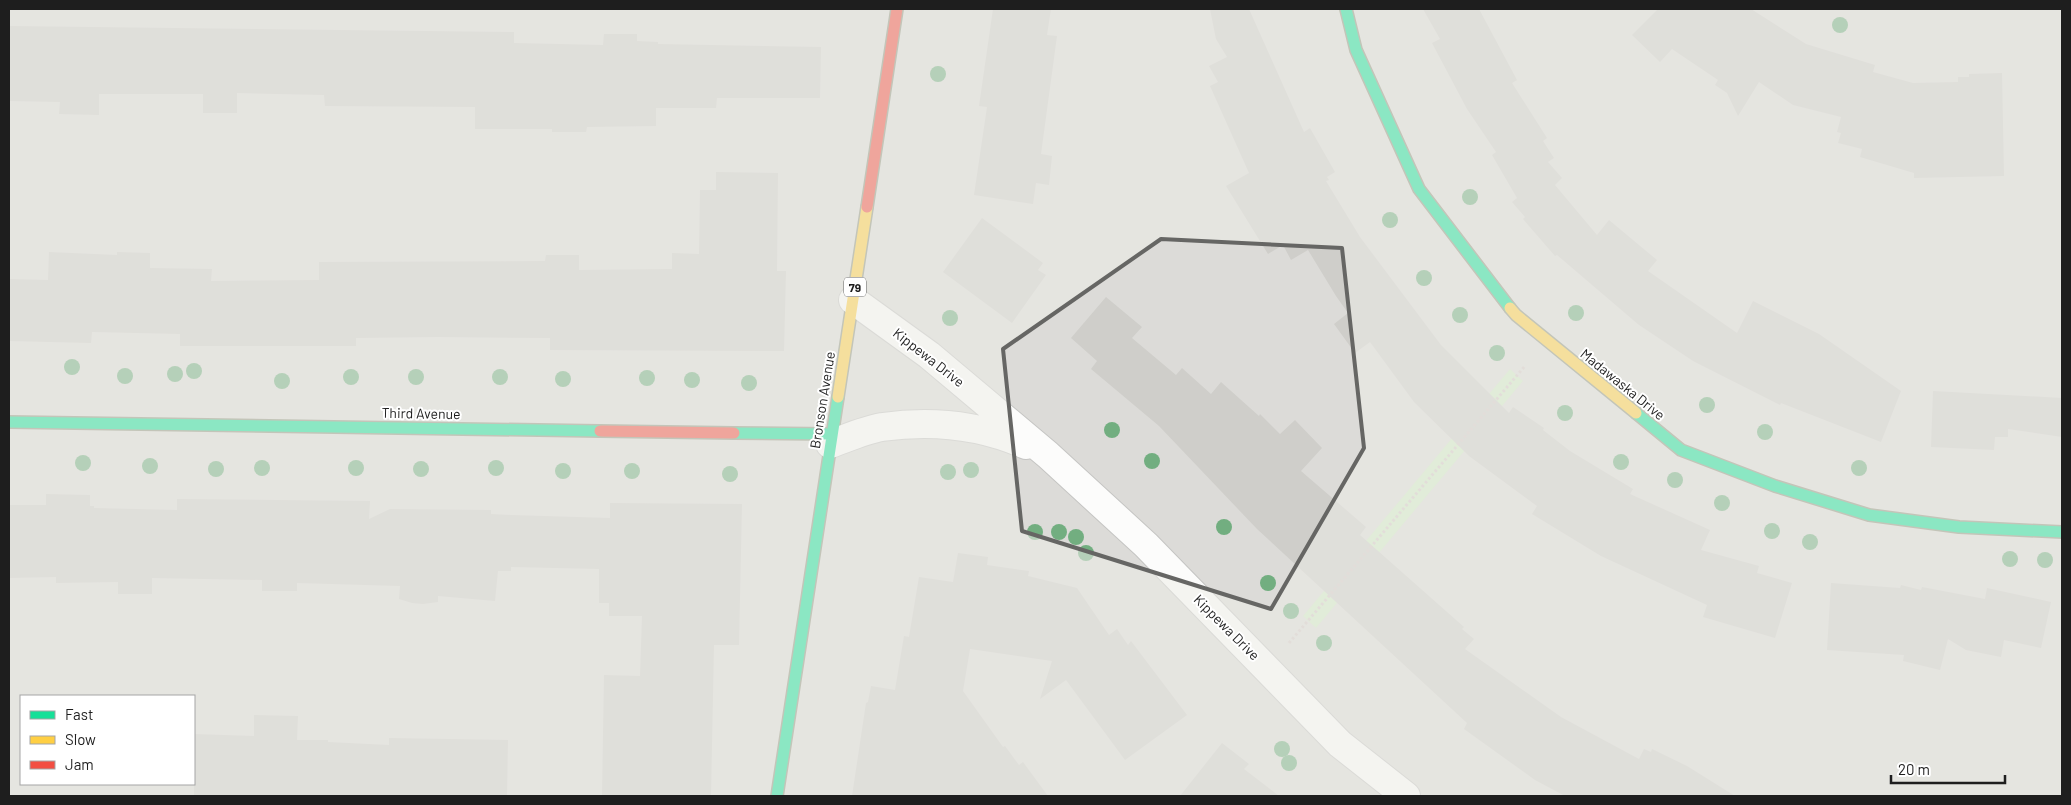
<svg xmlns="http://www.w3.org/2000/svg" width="2071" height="805" font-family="Barlow,sans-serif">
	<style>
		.residential { fill: #dcdbd8; fill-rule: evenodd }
		.grass { fill: #d3eac7 }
		.building { fill: #cfceca }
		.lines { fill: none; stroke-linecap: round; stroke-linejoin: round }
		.street-casing { stroke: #c5c5c3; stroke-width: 30 }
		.fast-casing { stroke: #919680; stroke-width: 14 }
		.slow-casing { stroke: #919680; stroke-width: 14 }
		.jam-casing { stroke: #919680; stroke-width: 14 }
		.path { stroke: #d6cbc7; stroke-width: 3; stroke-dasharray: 2.5 2.5; stroke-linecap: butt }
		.street { stroke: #fcfcfb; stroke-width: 28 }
		.fast { stroke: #16e098; stroke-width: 11 }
		.slow { stroke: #ffcf43; stroke-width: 11 }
		.jam { stroke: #f24e42; stroke-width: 11 }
		.tree { fill: #72ae80 }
		.marked { fill: none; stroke: #666664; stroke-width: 4; stroke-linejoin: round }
		.labels { text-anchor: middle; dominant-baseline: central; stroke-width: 4; stroke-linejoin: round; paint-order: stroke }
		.shield { fill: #fff; stroke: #626262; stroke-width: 1 }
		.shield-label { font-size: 12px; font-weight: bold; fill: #1e1e1e }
		.street-label { font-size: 14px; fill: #1e1e1e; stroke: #fff }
	</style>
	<rect width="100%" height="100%" fill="#edece7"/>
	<!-- residential -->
	<path class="residential" d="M9,9H2062V796H9ZM21,696H194V784H21Z"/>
	<!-- grass -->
	<path class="grass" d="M1510,369L1523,381L1316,628L1303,616Z"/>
	<!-- building -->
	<path class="building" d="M993,9H1051L1047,35L1057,36L1041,154L1052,156L1049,185L1036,183L1033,204L974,195L987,107L979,106Z
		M1210,9H1249L1304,132L1310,128L1335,172L1327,177L1329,180L1326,181L1360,237L1441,345L1509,413L1513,407L1544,428L1543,430L1570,451L1633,489L1630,494L1710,530L1701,550L1759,566L1757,573L1792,583L1775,638L1703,617L1707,605L1601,556L1532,514L1537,506L1469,456L1414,402L1370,342L1355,353L1334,324L1348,313L1336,296L1308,250L1291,260L1283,245L1268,254L1226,186L1249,173L1210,86L1218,82L1209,66L1227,57L1216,39Z
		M1423,9H1479L1517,80L1512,83L1547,138L1543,141L1554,158L1548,162L1562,178L1555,185L1597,235L1609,220L1657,260L1648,271L1737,333L1753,301L1819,334L1901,391L1881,442L1781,403L1780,405L1693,361L1639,325L1557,255L1555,256L1523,219L1525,217L1512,202L1517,198L1492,155L1496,152L1467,109L1432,43L1440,39Z
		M1658,9H1751L1806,44L1875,65L1873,72L1913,83L1958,82V77H1969V74L2002,73L2004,176L1914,178V173L1860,157L1862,149L1838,143L1841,133L1837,132L1841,117L1793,105L1759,82L1738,116L1727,93L1715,85L1718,80L1672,49L1660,62L1632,35Z
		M9,26L514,32V43L603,45L604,34H637V41L658,42V44L821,47L820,98H717L716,108H656V126L587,127L586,132H552V129H475V107L325,106L324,95L237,93V113H203V94H99V115L59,114L60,102L9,101Z
		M716,172L778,173L777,271H786L784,351L550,350V338L438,337L356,338V346H180V334L92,332L91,343L9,341V279L48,280L49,252L117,255V252L150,253V268L212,269L211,281L319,280V262L545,261L546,255H579V270L672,269V253L699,254L700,190H716Z
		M982,218L1043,263L1038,270L1046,275L1012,323L943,272Z
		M1106,297L1142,327L1132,338L1176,375L1182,368L1211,394L1221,382L1259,416L1260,414L1280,434L1295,420L1322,448L1301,471L1366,527L1360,535L1464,627L1462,629L1474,639L1465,649L1561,717L1639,759L1644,749L1651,752L1652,749L1687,766L1735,796H1565L1535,780L1464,729L1467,723L1257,529L1159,426L1091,369L1097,361L1071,338Z
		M1933,391L2062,398V437L2008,429V437H1995L1994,450L1931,447Z
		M46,494L90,495V506H94V508L177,510V499L370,501L369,519L390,509L491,510V514L511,515L610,518V503L742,504L739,645H714L711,796H602L604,675L640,676L642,616H609V603H599V569L511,567V571H498L495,601L438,596V602L423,604L412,603L399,599L400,586L297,583V591H262V580L152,578V594H118V582L56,583V577L9,578V505H46Z
		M958,553L988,557L987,565L1029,571L1028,576L1077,588L1109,635L1117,629L1128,645L1131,641L1187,715L1125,760L1066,680L1040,699L1052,661L970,649L963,691L1003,747L1005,746L1019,765L1023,762L1048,796H852L866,703L868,702L871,686L895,690L904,636L909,637L919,577L953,582Z
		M1831,583L1900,588L1901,585L1921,590L1922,587L1985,599L1987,588L2051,602L2041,648L2004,640L2001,657L1966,650L1948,639L1940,670L1903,661L1904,655L1827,650Z
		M254,715L298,716L297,740H328V742L389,745V738L508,740L507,796H194V734L254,736Z
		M1222,743L1249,764L1244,769L1279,796H1180Z"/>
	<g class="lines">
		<defs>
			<path id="street" d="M853,300L929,355L1048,455L1146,545L1340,744L1406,796
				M830,444C847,438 865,430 882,427C932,420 981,425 1026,445"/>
			<path id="fast" d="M1346,9L1356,50L1419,189L1510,308
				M1636,413L1681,450L1775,486L1869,515L1959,527L2062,532
				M9,422L600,431
				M734,433L832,434
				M777,796L838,397"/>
			<path id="slow" d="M1510,308L1516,315L1636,413
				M838,397L867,207"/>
			<path id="jam" d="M867,207L897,9
				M600,431L734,433"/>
		</defs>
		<!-- street casing -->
		<use href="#street" class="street-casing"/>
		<!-- fast casing -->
		<use href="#fast" class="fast-casing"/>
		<!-- slow casing -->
		<use href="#slow" class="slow-casing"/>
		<!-- jam casing -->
		<use href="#jam" class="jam-casing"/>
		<!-- path -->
		<path class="path" d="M1289,643L1525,366"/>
		<!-- street -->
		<use href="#street" class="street"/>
		<!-- fast -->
		<use href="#fast" class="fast"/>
		<!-- slow -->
		<use href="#slow" class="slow"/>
		<!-- jam -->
		<use href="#jam" class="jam"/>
	</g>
	<!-- trees -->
	<g class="tree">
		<circle cx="1840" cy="25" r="8"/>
		<circle cx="938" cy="74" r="8"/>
		<circle cx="1470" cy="197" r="8"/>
		<circle cx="1390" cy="220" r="8"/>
		<circle cx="1424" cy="278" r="8"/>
		<circle cx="1576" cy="313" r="8"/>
		<circle cx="1460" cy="315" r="8"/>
		<circle cx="950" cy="318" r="8"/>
		<circle cx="1497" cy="353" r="8"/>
		<circle cx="72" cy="367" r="8"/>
		<circle cx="194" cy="371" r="8"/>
		<circle cx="175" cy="374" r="8"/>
		<circle cx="125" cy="376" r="8"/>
		<circle cx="351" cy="377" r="8"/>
		<circle cx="416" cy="377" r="8"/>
		<circle cx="500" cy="377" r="8"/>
		<circle cx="647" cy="378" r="8"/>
		<circle cx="563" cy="379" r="8"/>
		<circle cx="692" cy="380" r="8"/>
		<circle cx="282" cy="381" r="8"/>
		<circle cx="749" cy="383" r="8"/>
		<circle cx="1707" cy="405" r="8"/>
		<circle cx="1565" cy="413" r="8"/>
		<circle cx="1112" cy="430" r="8"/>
		<circle cx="1765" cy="432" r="8"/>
		<circle cx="1152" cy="461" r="8"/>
		<circle cx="1621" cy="462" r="8"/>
		<circle cx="83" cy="463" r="8"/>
		<circle cx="150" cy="466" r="8"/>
		<circle cx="262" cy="468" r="8"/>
		<circle cx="356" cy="468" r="8"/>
		<circle cx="496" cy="468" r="8"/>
		<circle cx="1859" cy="468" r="8"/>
		<circle cx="216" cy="469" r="8"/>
		<circle cx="421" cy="469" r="8"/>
		<circle cx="971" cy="470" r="8"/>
		<circle cx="563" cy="471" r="8"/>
		<circle cx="632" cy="471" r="8"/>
		<circle cx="948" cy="472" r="8"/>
		<circle cx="730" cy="474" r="8"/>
		<circle cx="1675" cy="480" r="8"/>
		<circle cx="1722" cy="503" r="8"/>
		<circle cx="1224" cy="527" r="8"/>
		<circle cx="1772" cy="531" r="8"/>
		<circle cx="1035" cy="532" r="8"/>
		<circle cx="1059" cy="532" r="8"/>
		<circle cx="1076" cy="537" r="8"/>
		<circle cx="1810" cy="542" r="8"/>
		<circle cx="1086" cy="553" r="8"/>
		<circle cx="2010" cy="559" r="8"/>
		<circle cx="2045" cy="560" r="8"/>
		<circle cx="1268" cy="583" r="8"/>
		<circle cx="1291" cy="611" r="8"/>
		<circle cx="1324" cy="643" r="8"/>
		<circle cx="1282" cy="749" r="8"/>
		<circle cx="1289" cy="763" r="8"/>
	</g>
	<!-- marked area -->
	<path d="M0 0H2071V805H0ZM1161,239L1342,248L1364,448L1271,609L1022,531L1003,349Z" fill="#edece7" fill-opacity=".55" fill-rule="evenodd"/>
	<path class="marked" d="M1161,239L1342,248L1364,448L1271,609L1022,531L1003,349Z"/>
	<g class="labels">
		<!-- shield labels -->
		<rect class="shield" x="844" y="277.5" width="22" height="19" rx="4"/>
		<g class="shield-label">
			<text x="855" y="287">79</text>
		</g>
		<!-- street labels -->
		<g class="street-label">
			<text transform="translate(929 357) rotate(38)">Kippewa Drive</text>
			<text transform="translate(1623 384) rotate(39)">Madawaska Drive</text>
			<text transform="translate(822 400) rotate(-81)">Bronson Avenue</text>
			<text transform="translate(421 413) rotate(1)">Third Avenue</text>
			<text transform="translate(1227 627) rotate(45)">Kippewa Drive</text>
		</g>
	</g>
	<!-- border -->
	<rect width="2071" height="805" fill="none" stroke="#1e1e1e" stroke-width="20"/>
	<!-- legend -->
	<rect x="20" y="695" width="175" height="90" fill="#ffffff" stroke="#a5a5a5"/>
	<rect x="30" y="711" width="25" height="8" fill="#16e098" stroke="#a5a5a5"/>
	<text x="65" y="720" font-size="15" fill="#1e1e1e">Fast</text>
	<rect x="30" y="736" width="25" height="8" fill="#ffcf43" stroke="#a5a5a5"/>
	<text x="65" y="745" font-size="15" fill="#1e1e1e">Slow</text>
	<rect x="30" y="761" width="25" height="8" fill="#f24e42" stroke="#a5a5a5"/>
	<text x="65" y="770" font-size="15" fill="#1e1e1e">Jam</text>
	<!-- scale -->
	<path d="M1891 775v8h114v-8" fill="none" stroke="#1e1e1e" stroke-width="2.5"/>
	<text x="1898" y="775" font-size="15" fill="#1e1e1e" stroke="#ffffff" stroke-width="4" paint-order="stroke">20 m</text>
</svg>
